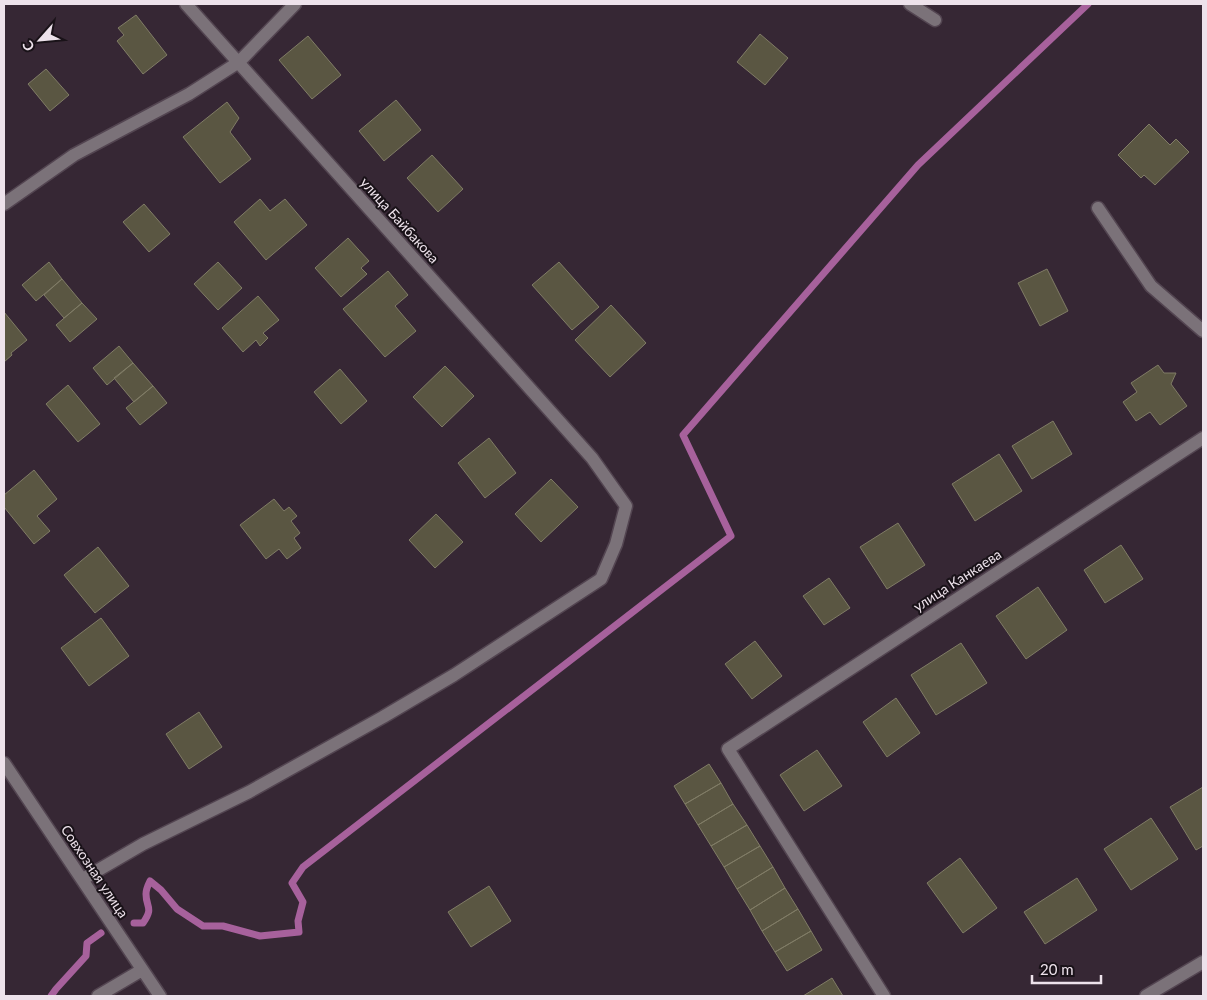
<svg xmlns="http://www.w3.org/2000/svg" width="1207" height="1000" font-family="Lato,sans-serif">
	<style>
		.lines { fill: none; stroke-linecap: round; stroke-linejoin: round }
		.stream { stroke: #a7619c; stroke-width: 7 }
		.building { fill: #5a5642; stroke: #807c66 }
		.minor-casing { stroke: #534551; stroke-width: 15 }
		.minor { stroke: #7b7279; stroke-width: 12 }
		.labels { text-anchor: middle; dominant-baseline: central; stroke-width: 4; stroke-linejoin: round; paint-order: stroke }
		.street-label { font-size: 14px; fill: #ede2eb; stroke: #191218 }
	</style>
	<rect width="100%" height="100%" fill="#362734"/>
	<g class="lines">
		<!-- stream -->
		<path class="stream" d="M134,923H143C154,907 146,908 146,894C146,890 148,885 150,881L161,890L177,909L203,926H223L260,936L299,932L298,921L303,902L292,883L303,867L731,536L683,435L918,165L1088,4
			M51,996L56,989L86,956L87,943L101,933"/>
	</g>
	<!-- building -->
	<path class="building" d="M136,15L167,55L143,74L117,41L124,35L118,28Z
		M760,34L788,58L765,85L737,62Z
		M308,36L341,75L312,99L279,60Z
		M46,69L69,95L50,111L28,84Z
		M396,100L421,130L384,161L359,131Z
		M227,102L239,118L230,132L251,159L220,183L183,137Z
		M1149,124L1170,145L1176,139L1189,152L1155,185L1144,175L1141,178L1118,155Z
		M432,155L463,189L438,212L407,178Z
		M260,199L270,211L285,199L307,225L266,260L234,222Z
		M144,204L170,234L149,252L123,222Z
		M348,238L369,261L361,268L367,274L341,297L315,268Z
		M49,262L62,279L36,301L22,285Z
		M218,262L242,288L218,310L194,284Z
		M559,262L599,307L572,330L532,285Z
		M1047,269L1068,311L1040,326L1018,283Z
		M388,271L408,295L395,306L416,331L385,357L343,309Z
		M62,279L82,303L64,318L44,295Z
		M258,296L279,320L263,333L268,338L260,346L256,340L243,352L222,328Z
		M82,303L97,319L70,342L56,325Z
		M611,305L646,343L610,377L575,340Z
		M4,312L27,340L11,353L12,355L4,362Z
		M119,346L133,363L107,385L93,368Z
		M133,363L153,386L134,402L114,378Z
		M1158,365L1164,373H1176L1171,384L1187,406L1160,425L1150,412L1136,421L1123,402L1137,392L1131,383Z
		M445,366L474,396L442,427L413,397Z
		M340,369L367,401L341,424L314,392Z
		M68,385L100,424L78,442L46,404Z
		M153,386L167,403L140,425L126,408Z
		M1053,421L1072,454L1032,479L1012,446Z
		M489,438L516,473L485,498L458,463Z
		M999,454L1022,491L975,521L952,484Z
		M34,470L57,499L37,516L50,531L34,544L4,507V495Z
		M551,479L578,507L541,542L515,514Z
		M274,499L284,511L289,507L297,516L291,521L300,533L294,538L301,548L287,559L279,549L266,559L240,525Z
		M436,514L463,542L435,568L409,540Z
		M898,523L925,565L887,589L860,547Z
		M1121,545L1143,579L1105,603L1084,570Z
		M98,547L129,586L95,613L64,575Z
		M829,578L850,608L824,625L803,596Z
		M1038,587L1067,630L1026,659L996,616Z
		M101,618L129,656L89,686L61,648Z
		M755,641L782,676L752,699L725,664Z
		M961,643L987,683L936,715L911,675Z
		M896,698L920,733L887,757L863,722Z
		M199,712L222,747L189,769L166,734Z
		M817,750L842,786L804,811L780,775Z
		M709,764L721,783L685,804L674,786Z
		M721,783L733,804L698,825L685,804Z
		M1203,787V846L1196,850L1170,807Z
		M733,804L747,825L711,846L698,825Z
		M1151,818L1178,859L1131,890L1104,849Z
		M747,825L760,846L724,867L711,846Z
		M760,846L773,867L737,889L724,867Z
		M960,858L997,908L963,933L927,883Z
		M773,867L785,888L750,910L737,889Z
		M1077,878L1097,910L1045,944L1024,912Z
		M489,886L511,921L471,947L448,912Z
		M785,888L798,909L762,931L750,910Z
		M798,909L811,931L775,952L762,931Z
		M811,931L822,950L787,971L775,952Z
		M832,978L843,996H803Z"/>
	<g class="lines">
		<defs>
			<path id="minor" d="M910,4L935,20
				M4,204L74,155L189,94L239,62L295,4
				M1098,208L1151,286L1203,331
				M4,763L160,996
				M83,879L143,844L249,792L383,717L454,675L601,579L616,544L626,506L592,458L186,4
				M98,996L142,970
				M884,996L728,749L1203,438
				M1146,996L1203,962"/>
		</defs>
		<!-- minor casing -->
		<use href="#minor" class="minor-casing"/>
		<!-- minor -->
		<use href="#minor" class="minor"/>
	</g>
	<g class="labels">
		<!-- street labels -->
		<g class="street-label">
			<text transform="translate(400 220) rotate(48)">улица Байбакова</text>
			<text transform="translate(957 580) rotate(-33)">улица Канкаева</text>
			<text transform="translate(95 871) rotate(56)">Совхозная улица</text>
		</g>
	</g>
	<!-- border -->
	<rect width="1207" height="1000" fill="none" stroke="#ede2eb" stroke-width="10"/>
	<!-- north arrow -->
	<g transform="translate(40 40) rotate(243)" stroke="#191218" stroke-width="4" paint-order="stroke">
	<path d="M0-4L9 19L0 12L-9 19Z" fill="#ede2eb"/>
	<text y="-8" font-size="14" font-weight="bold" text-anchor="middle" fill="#ede2eb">С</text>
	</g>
	<!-- scale -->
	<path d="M1032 975v8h69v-8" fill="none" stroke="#ede2eb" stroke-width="2.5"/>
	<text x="1040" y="975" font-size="15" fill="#ede2eb" stroke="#191218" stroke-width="4" paint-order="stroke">20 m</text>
</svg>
